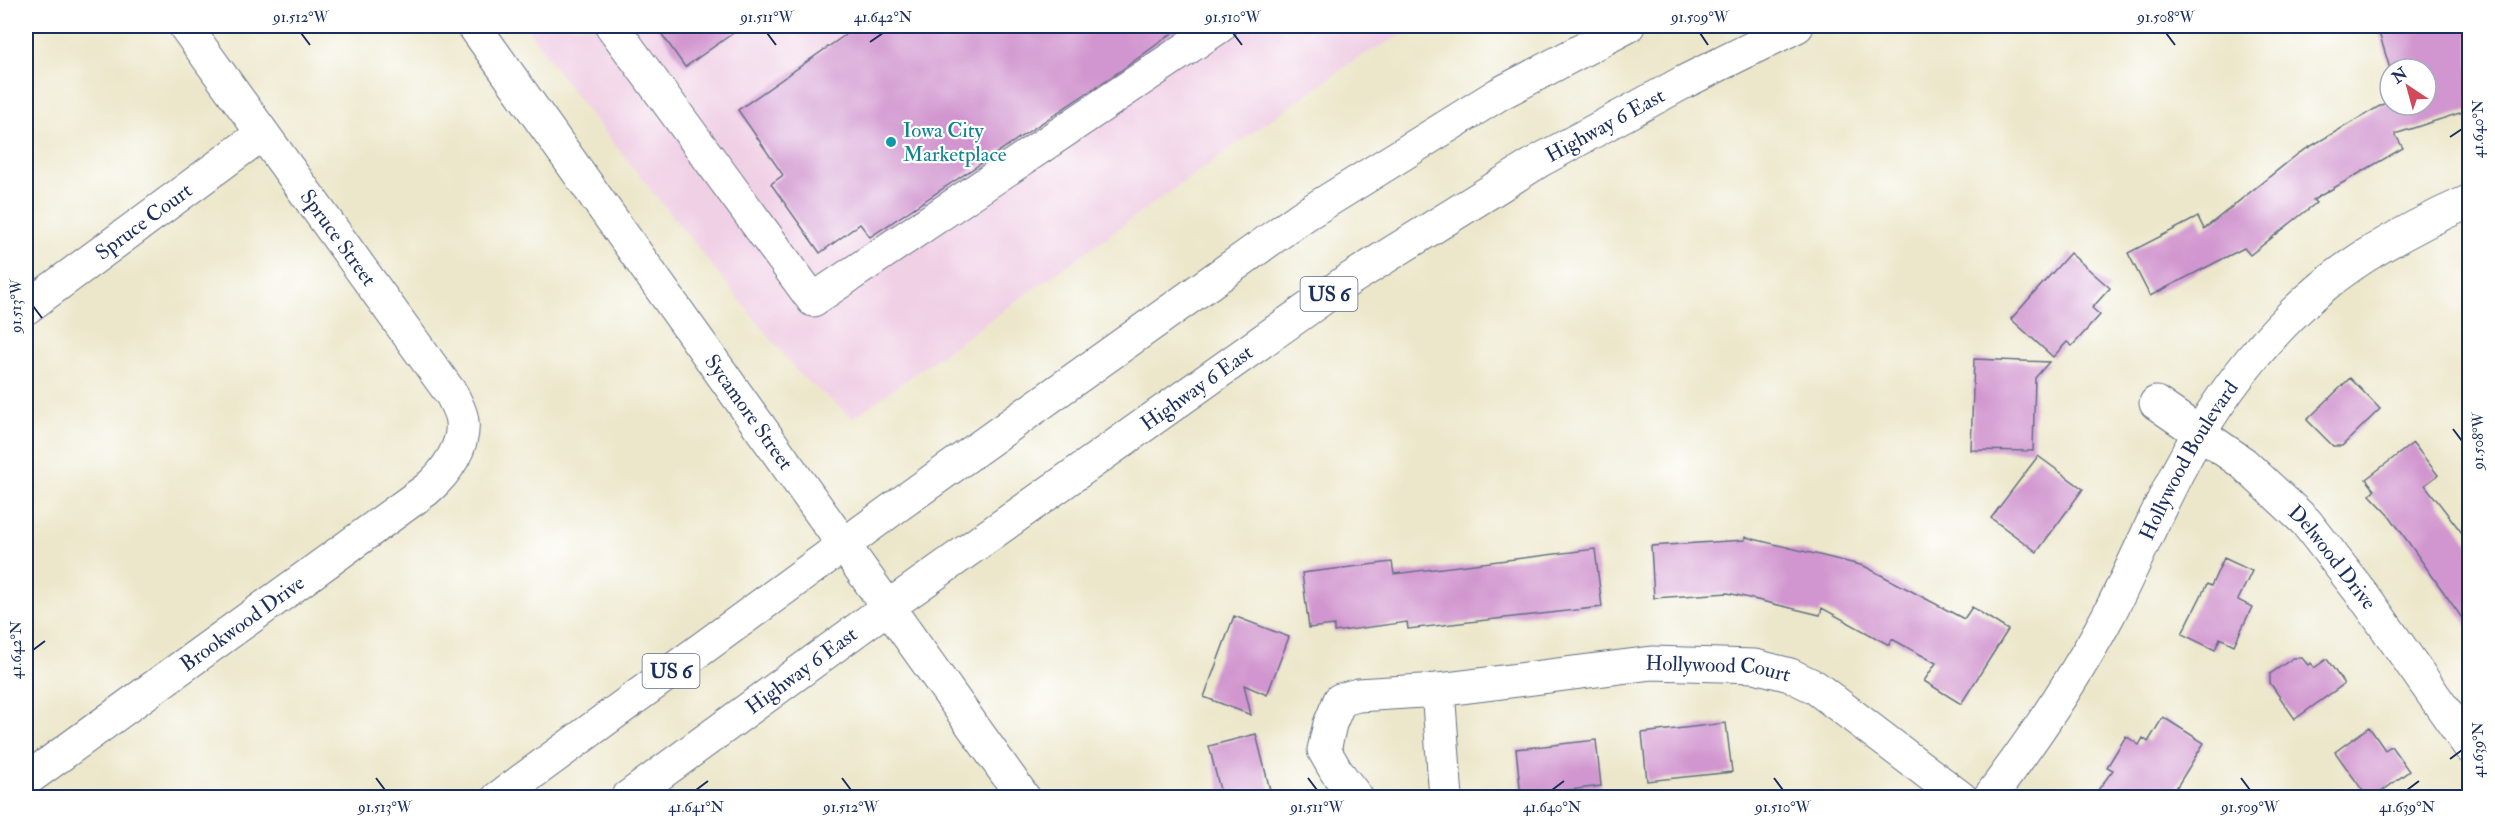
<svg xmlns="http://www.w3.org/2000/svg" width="2495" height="823" font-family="'IM FELL Double Pica',serif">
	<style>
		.built { fill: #f0d0e5 }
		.building { fill: #d196cf }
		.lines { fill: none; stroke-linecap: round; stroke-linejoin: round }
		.minor-casing { stroke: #646f84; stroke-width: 35 }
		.major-casing { stroke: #646f84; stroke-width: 35 }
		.minor { stroke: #fff; stroke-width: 33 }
		.major { stroke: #fff; stroke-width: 33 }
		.ticks { fill: none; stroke: #1b2f5e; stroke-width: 2 }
		.culture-dot { fill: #0f9aa8; stroke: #fff; stroke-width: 2 }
		.labels { text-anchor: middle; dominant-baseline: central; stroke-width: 4.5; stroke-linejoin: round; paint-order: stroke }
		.shield { fill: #fff; stroke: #5f6d8e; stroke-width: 1.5 }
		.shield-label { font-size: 20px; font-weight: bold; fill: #1b2f5e }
		.street-label { font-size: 21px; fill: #1b2f5e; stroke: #fff }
		.culture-label { font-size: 21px; fill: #0d838f; stroke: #fff; text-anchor: start }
		.neatline { fill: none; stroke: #1b2f5e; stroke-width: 2 }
		.ticks-label { font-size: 15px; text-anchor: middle; fill: #1b2f5e }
	</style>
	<rect width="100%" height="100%" fill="#fff"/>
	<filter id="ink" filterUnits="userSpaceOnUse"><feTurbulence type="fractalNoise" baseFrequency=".0167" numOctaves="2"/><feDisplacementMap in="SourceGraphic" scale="12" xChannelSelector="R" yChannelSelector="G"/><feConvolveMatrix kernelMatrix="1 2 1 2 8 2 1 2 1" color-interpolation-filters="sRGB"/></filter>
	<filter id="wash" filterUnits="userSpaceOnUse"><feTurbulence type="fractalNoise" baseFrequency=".008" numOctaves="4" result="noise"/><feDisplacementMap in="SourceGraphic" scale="24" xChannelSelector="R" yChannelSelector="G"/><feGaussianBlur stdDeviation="1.35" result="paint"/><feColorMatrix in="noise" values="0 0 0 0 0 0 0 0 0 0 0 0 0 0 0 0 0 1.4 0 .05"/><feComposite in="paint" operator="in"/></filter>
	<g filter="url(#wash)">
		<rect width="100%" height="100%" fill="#ece7ca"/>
		<!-- built -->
		<path class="built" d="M525,26H1419L1356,59L853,418L800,375L578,99Z"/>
		<g id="blocks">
			<!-- building -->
			<path class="building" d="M656,26H743L685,67Z
				M858,26H1182L1123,69L870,237L860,224L820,253L771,184L783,175L738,110Z
				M2377,26H2469V110L2395,134L2403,148L2313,200L2316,203L2250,255L2244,248L2150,296L2128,253L2198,217L2204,229L2299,153L2390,100V105H2426V69H2390Z
				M2070,253L2110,288L2092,308L2100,315L2072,346L2067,342L2053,357L2011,319Z
				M1974,359L2049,362L2035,378L2033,451L1971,450Z
				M2350,378L2380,409L2342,446H2333L2307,420Z
				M2413,443L2438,475L2425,485L2469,542V628L2389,515L2370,495L2375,490L2366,479Z
				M2038,456L2083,489L2037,552L1991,518Z
				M1745,537L1864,566L1964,619L1972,607L2008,630L1961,704L1924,681L1936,663L1892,639L1889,645L1822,608L1820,615L1728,593L1654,598L1651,546L1745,540Z
				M1595,549L1602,607L1408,629L1407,622L1334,632V625L1309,628L1302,573L1392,562L1394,574Z
				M2224,558L2252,571L2238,600L2252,607L2234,645L2220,638L2215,650L2182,634L2207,584L2211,586Z
				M1234,616L1289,637L1267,695L1244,685L1251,715L1204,697Z
				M2293,658H2302L2308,665L2311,663L2314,668L2327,659L2344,684L2295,719L2270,683V674Z
				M2163,717L2204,743L2170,798H2092L2113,770L2107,767L2126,736L2139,745L2143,738L2148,742Z
				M1726,723L1732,772L1647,781L1642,733Z
				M2369,727L2385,750L2391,746L2409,771L2373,798H2368L2335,752Z
				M1256,734L1272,798H1222L1209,746Z
				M1596,740L1601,786L1521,796L1516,749Z"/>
		</g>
	</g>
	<g filter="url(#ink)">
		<use href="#blocks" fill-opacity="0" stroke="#646f84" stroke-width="1.5"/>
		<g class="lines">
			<defs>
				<g id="minor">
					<path id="s1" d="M474,26L1024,798"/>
					<path d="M612,26L813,300L1220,26"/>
					<path id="s2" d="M26,308L262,134"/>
					<path id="s3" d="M2156,403L2243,463L2306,522L2369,603L2470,747"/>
					<path id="s4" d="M1438,690L1652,663L1755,666L1790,675L1815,687L1961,798"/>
					<path id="s5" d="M26,780L426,490C445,474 468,444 461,416C459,409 455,401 452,395L185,26"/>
					<path d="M1357,798L1336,771L1324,750L1330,724L1340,700L1358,695L1438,690L1446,798"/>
					<path id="s6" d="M1989,798C2032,741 2075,678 2108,616C2130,574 2148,531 2169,489C2213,399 2280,310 2365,256C2399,235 2433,217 2470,201"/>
				</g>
				<g id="major">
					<path d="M498,798L890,511L1303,216L1499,94L1628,26"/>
					<path id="s7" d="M627,798L888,607L1347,281L1539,161L1684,82L1797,26"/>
				</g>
			</defs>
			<!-- minor casing -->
			<use href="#minor" class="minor-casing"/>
			<!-- major casing -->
			<use href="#major" class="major-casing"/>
			<!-- minor -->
			<use href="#minor" class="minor"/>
			<!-- major -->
			<use href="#major" class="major"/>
		</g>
	</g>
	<!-- ticks -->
	<path class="ticks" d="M301,33L310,45M767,33L776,45M1233,33L1242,45M1700,33L1708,45M2166,33L2175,45M870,42L883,33M2450,137L2462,129M33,306L42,318M2453,429L2462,441M33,650L45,641M2450,759L2462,750M376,778L385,790M842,778L851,790M1308,778L1317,790M1774,778L1783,790M2241,778L2250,790M696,790L708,781M1552,790L1564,781M2407,790L2419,781"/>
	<!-- markers -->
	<circle class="culture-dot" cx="891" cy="142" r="6"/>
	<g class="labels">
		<!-- shield labels -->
		<g class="shield">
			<rect x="1300.5" y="277" width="57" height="34" rx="4.5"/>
			<rect x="642.5" y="654" width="57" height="34" rx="4.5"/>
		</g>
		<g class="shield-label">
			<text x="1329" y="294">US 6</text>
			<text x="671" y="671">US 6</text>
		</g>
		<!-- street labels -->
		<g class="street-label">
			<text stroke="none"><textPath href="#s7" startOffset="1188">Highway 6 East</textPath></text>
			<text stroke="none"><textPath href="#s2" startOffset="146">Spruce Court</textPath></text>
			<text transform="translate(338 238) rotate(54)">Spruce Street</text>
			<text stroke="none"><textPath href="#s7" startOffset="702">Highway 6 East</textPath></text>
			<text stroke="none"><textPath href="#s1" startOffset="474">Sycamore Street</textPath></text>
			<text stroke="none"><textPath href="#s6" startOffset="393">Hollywood Boulevard</textPath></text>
			<text stroke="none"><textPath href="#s3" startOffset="236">Delwood Drive</textPath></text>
			<text stroke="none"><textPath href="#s5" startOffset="267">Brookwood Drive</textPath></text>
			<text stroke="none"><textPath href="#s7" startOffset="216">Highway 6 East</textPath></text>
			<text stroke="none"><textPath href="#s4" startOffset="282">Hollywood Court</textPath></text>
		</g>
		<!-- culture labels -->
		<g class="culture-label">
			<text x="903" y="130">Iowa City<tspan x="903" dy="24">Marketplace</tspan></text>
		</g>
	</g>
	<!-- margin -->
	<rect width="2495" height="823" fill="none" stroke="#fff" stroke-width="66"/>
	<!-- north arrow -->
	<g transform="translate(2408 87) rotate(324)"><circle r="28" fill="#ffffff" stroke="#a4acbf" stroke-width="1.5"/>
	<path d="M0-4.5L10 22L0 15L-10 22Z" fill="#d1495b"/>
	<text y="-9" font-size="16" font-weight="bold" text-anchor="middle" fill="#1b2f5e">N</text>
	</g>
	<rect x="33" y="33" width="2429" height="757" class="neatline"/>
	<g class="ticks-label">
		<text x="301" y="22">91.512°W</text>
		<text x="767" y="22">91.511°W</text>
		<text x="883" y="22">41.642°N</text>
		<text x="1233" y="22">91.510°W</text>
		<text x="1700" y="22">91.509°W</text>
		<text x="2166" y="22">91.508°W</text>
		<text transform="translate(2478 129) rotate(-90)" y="5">41.640°N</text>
		<text transform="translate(16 306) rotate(-90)" y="5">91.513°W</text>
		<text transform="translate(2478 441) rotate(-90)" y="5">91.508°W</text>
		<text transform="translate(16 650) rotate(-90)" y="5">41.642°N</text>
		<text transform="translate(2478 750) rotate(-90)" y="5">41.639°N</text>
		<text x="385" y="812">91.513°W</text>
		<text x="696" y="812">41.641°N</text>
		<text x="851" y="812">91.512°W</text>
		<text x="1317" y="812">91.511°W</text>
		<text x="1552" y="812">41.640°N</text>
		<text x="1783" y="812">91.510°W</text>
		<text x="2250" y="812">91.509°W</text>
		<text x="2407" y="812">41.639°N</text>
	</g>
</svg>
